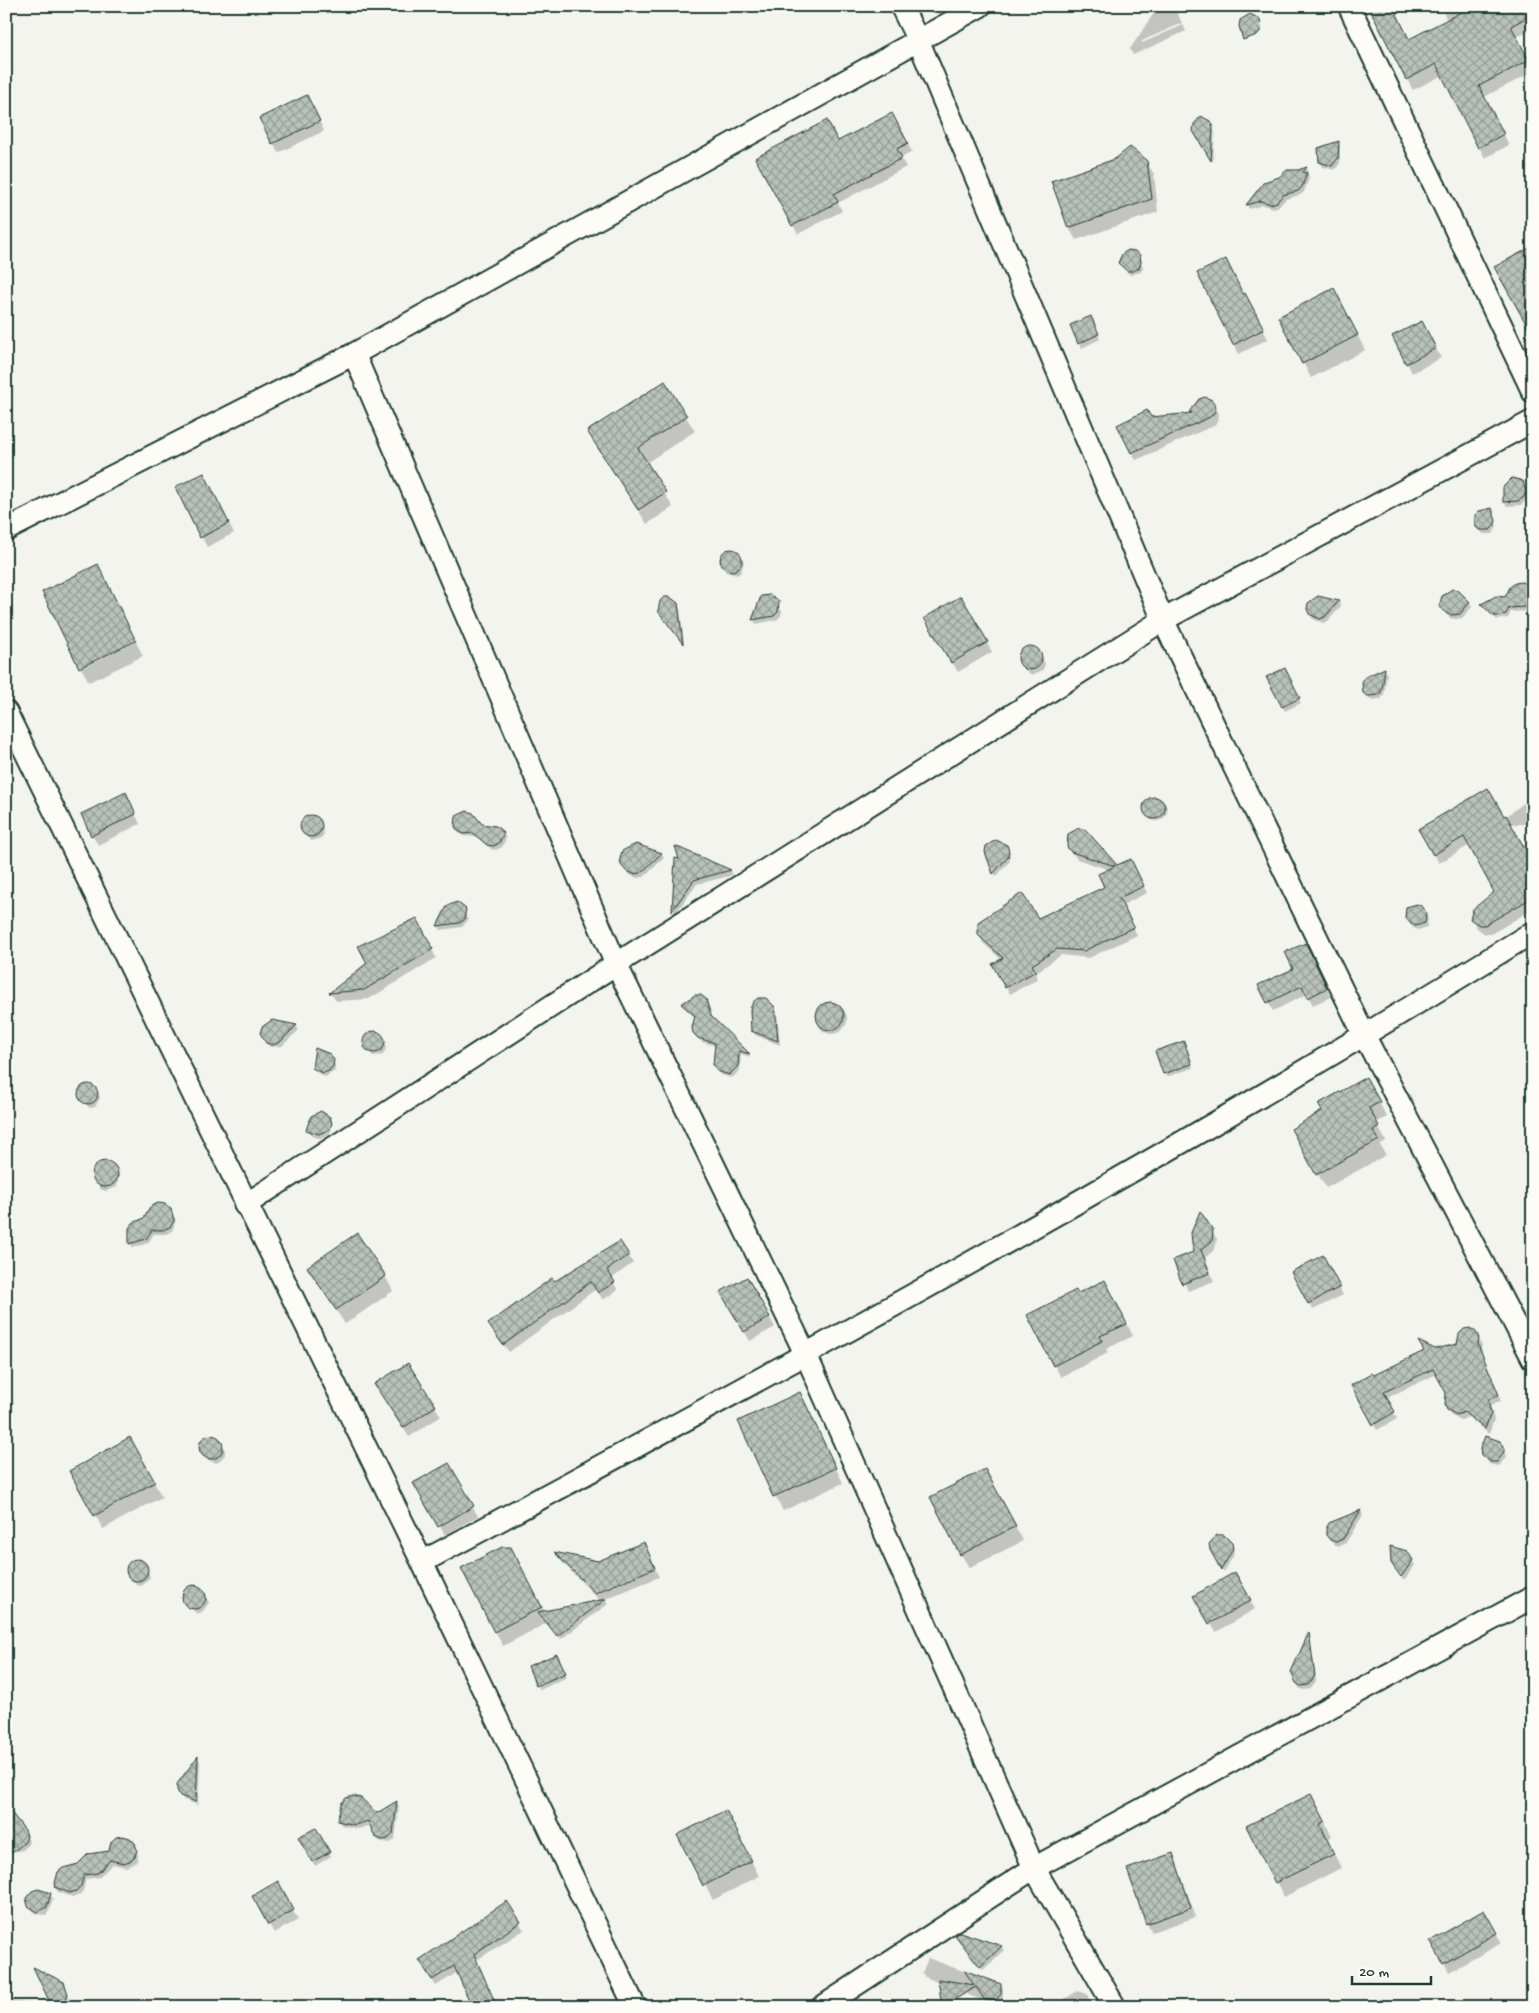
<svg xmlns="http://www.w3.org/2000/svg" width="1539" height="2013" font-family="'Gochi Hand',sans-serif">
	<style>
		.shadow { fill: #0003 }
		.building { fill: url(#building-cross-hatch); stroke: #1f3d34 }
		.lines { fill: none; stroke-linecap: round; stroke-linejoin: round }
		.minor-casing { stroke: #1f3d34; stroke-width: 25 }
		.minor { stroke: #fdfcf7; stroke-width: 21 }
	</style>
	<defs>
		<pattern id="building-cross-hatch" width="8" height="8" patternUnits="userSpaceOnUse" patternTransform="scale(1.25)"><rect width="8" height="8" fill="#b9c1bb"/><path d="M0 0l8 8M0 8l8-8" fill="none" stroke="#969e99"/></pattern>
	</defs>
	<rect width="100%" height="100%" fill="#f4f4ef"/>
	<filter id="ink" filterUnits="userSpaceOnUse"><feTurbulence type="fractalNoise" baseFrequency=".02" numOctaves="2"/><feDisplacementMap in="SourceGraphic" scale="10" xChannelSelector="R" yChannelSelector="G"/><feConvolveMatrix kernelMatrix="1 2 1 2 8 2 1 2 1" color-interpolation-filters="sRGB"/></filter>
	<g filter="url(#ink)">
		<!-- shadow -->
		<path class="shadow" d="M1151,6H1174L1182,23L1142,41V43L1183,25L1186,31L1133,55L1130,49L1154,13Z
			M1393,6L1410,40L1447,21L1441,6H1532L1533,16L1529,18L1533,28L1516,37L1533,72L1484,97L1509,145L1485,158L1443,75L1413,90L1407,79Z
			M312,106L324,131L278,153L261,119Z
			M1210,122L1215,132L1213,162L1194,130Z
			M897,123L912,152L901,158L906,167L838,203L842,211L798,234L757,159L838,142Z
			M1338,142L1340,146V163L1335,170L1323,167L1320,162Z
			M1146,161L1154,174L1158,212L1076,240L1069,228L1053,182Z
			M1307,169L1309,178L1304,192L1300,195L1286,199L1279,206L1274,208L1263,205L1249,209L1247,205L1265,183Z
			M1139,256L1143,267L1141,272L1130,275L1120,263Z
			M1250,304L1268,339L1239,354L1234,344Z
			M1342,304L1365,350L1311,378L1280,318Z
			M1092,321L1100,339L1082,348L1071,326Z
			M1427,332L1441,358L1412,373L1407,363Z
			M664,383L695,431L646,463L673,507L647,524L597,446Z
			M1211,401L1219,414L1218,420L1215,425L1136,460L1132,452L1151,418L1192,415L1190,412Z
			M1517,480L1525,488L1528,498L1521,505L1507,506L1504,502Z
			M209,484L234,533L207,547L177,488Z
			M1492,509L1497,526L1493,534H1483L1475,521Z
			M728,550H733L744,562L741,572L737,575L726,572L724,567L721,557Z
			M1527,586L1533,593V606L1527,611L1511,612L1508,618L1497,620L1482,604L1505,598Z
			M1458,592L1472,607L1462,618L1456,619L1450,618L1440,607Z
			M770,596L777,602L782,612L780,617L776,620L756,624L754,620L762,597Z
			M961,598L992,652L958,672L926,618Z
			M1318,598L1339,602L1341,606L1328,621L1323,623L1313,619L1310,614Z
			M677,604L680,609L684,645L662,616Z
			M136,642L143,656L89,682L81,668Z
			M1031,647L1041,654L1045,664L1043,670L1032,675L1023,668L1019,654Z
			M1284,669L1301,703L1285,711L1268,678Z
			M1384,670L1387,674L1384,695L1381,699L1371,700L1364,692Z
			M1533,796V824H1510L1533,865V909L1491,934H1485L1477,928L1472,919L1495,893L1470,845L1439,863L1419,829L1504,818Z
			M1145 810a11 11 0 1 1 22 0a11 11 0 1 1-22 0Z
			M130,803L140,824L98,845L92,835Z
			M467,812L481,825L503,834L506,838L502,847L496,850L491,849L477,837L463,836L455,821L462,813Z
			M309,816L319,819L321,824L324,834L321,838L311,841L304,834L301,823Z
			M1073,831H1085L1116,867L1131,860L1147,893L1122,905L1137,935L1089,958L1061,955L1035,973L1038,979L1010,994L994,964L1002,960L983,943L979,935L1038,920L1106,888L1110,870L1077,859L1068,847L1067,840Z
			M636,846L662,854L664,858L644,877L637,878L630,875L625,870Z
			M677,848L731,871L733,875L697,884L675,914L674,911L676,860L680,861Z
			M1009,851L1010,861L996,877L986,852Z
			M452,904L461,906L468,920L462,927L441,930L438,926Z
			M1422,908L1428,918L1427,927L1418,930L1413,928L1407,918Z
			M422,928L436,958L369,999L336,1001L331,993L368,963Z
			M1310,953L1331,997L1313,1005L1307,994L1273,1011L1260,986L1295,969Z
			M765,999L771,1002L777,1012L780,1045L755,1035L752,1030Z
			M705,1000L712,1019L751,1057L741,1054L740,1070L732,1078L721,1075L715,1065L716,1046L702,1042L697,1038L695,1033L696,1018L682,1004Z
			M817 1019a15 15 0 1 1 30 0a15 15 0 1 1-30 0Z
			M272,1022L296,1026L299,1030L282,1046L270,1047L266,1043L263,1027Z
			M378,1033L387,1046L383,1055L373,1056L365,1047V1038L369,1034Z
			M1184,1043L1193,1068L1166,1077L1164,1073Z
			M329,1055L335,1065V1071L325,1077L316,1072L314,1068Z
			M1365,1078L1387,1117L1376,1123L1386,1141L1380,1145L1386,1155L1326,1188L1292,1129L1324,1112Z
			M83,1085L94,1087L97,1092L100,1098L95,1107L90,1108L82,1101L79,1095Z
			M308 1126a12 12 0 1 1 24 0a12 12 0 1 1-24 0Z
			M107,1163L119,1175L117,1187L106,1191L100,1189L93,1172L96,1167Z
			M170,1209L176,1220L172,1231L166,1234H154L148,1243L133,1248L131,1244L130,1228Z
			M1212,1231L1217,1239L1215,1249L1205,1258L1214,1281L1188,1291L1175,1261L1194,1253Z
			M628,1255L633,1263L611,1279L618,1290L603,1300L596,1289L509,1352L494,1332L555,1283Z
			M1326,1264L1343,1295L1313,1310L1293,1272Z
			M308,1267L385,1276L393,1291L345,1324Z
			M747,1278L775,1327L750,1341L722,1292Z
			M1112,1293L1133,1336L1106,1349L1108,1353L1061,1377L1054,1365L1077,1295Z
			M1475,1333L1482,1345L1480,1351L1501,1401L1490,1406L1494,1420L1489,1434L1468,1417L1461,1420L1452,1416L1448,1410L1447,1393L1437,1374L1386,1398L1397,1419L1377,1430L1352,1385L1435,1350L1458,1346Z
			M408,1364L441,1416L409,1437L381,1394Z
			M800,1394L843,1483L783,1511L739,1422Z
			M214,1436L225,1450V1455L217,1463L207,1460L201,1450L204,1439Z
			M1502,1446L1506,1457L1499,1466L1489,1464L1482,1449Z
			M138,1453L162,1497L103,1529L95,1515Z
			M448,1464L478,1516L445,1535L415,1484Z
			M993,1485L1023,1541L969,1568L961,1554Z
			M1361,1511L1363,1515L1345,1544L1339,1546L1334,1544L1330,1540V1524Z
			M644,1544L659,1577L605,1599L608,1604L561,1639L547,1623L503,1646L495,1631L518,1563L545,1612L601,1602L560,1560L556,1553L598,1562Z
			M1231,1544L1234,1554L1224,1572L1211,1550Z
			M138,1560L146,1567L150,1577L143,1585L138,1586L130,1579L127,1569L133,1561Z
			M1412,1560L1415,1565L1404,1580L1395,1568Z
			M6,1567L12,1584L6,1585Z
			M1234,1574L1255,1609L1216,1632L1195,1597Z
			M190,1587L201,1588L207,1597L209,1603L202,1612L197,1614L185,1602V1591Z
			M1309,1634L1316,1681L1310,1689L1304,1690L1299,1688L1293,1673Z
			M559,1659L567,1677L540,1690L529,1667Z
			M198,1758L200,1762L198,1805L184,1800L178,1790V1784Z
			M1311,1795L1332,1836L1327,1839L1341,1868L1284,1897L1248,1827Z
			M397,1803L399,1807L395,1839L390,1843L379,1841L371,1825L358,1829L341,1825L339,1820L377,1815Z
			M733,1826L759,1876L713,1900L678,1836Z
			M316,1829L331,1856L315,1866L300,1838Z
			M23,1831L29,1841L27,1846L23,1850L6,1854Z
			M134,1844L138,1855L137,1861L126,1867L112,1864L100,1877L86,1879L83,1891L79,1895L73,1897L58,1892L55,1887L79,1865Z
			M1172,1855L1177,1864L1196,1917L1152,1932L1147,1923Z
			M278,1883L298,1920L274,1933L253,1896Z
			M50,1894L53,1899L49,1911L46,1915L36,1914L29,1906Z
			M507,1903L524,1930L436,1986L424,1967Z
			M1484,1912L1502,1943L1449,1972L1432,1941Z
			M960,1933L1002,1947L1004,1951L983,1970L959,1939Z
			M928,1958L1001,1985L1003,1989V1999L999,2004L993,2005L925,1977L922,1973Z
			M63,1983L70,1999L66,2007H6V2001L53,2005Z
			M1077,1991L1087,1994L1092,2007H1053Z"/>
		<!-- building -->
		<path class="building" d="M1368,6H1393L1409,39L1473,6H1533V14L1511,26L1529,60L1479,86L1504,134L1478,148L1436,64L1406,80Z
			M1250,14L1260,19L1261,30L1257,35L1243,40L1239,26L1240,20Z
			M307,95L320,121L272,144L259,118Z
			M892,113L908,143L897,149L902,158L834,194L838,202L792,226L755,158L827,120L838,141Z
			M1201,116L1210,121L1213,126L1211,161L1193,131L1194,124Z
			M1339,141L1338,158L1332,166L1319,162L1318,148Z
			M1130,147L1147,160L1152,199L1068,228L1051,181L1115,159Z
			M1307,167L1303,172L1307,173L1302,187L1298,191L1283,195L1277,202L1271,204L1260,201L1246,205L1264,182L1279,177L1287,170H1298Z
			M1533,246V336L1494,267Z
			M1128,250L1135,251L1140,255L1141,262L1139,268L1133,271H1127L1118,263L1122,254Z
			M1226,259L1243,294L1245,293L1264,329L1233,345L1197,273Z
			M1334,288L1358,335L1302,364L1278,317Z
			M1091,316L1099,334L1078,344L1070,325Z
			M1422,321L1436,348L1406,364L1392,336Z
			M665,381L687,416L638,448L666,492L638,510L587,431Z
			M1205,397L1212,400L1215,405V412L1210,417L1131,453L1117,425L1147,410L1151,417L1192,413L1189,412L1199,399Z
			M204,473L229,523L200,538L175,487Z
			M1512,478L1523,481L1526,493L1523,498L1518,501L1503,502V487Z
			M1492,508L1496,521L1494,526L1490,530H1479L1475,526V515L1479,511Z
			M720 560a11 11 0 1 1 22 0a11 11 0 1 1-22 0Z
			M98,564L136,641L79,668L42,592Z
			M1522,582L1528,585L1532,590L1530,603L1525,607L1509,608L1506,614L1500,616H1493L1481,604L1496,596L1505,597L1510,587L1515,583Z
			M1452,589L1459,591L1470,602L1460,614L1453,615L1447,614L1439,607L1442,596Z
			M770,595L779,601L778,612L774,616L752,620L761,596Z
			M961,596L988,642L951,663L924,618Z
			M1318,596L1339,601L1325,617L1320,619L1309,614L1307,609L1308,603Z
			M664,597H670L678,603L683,644L658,611L660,601Z
			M1018 658a12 12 0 1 1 24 0a12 12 0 1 1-24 0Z
			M1285,668L1300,698L1282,707L1266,677Z
			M1385,668L1382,690L1379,695L1368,696L1363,693L1362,682L1365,677Z
			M1488,788L1504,816L1506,815L1533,863V897L1485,925H1479L1470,919L1473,909L1494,892L1464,837L1433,855L1418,829Z
			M126,792L136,814L91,836L81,814Z
			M1143 808a11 11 0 1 1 22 0a11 11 0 1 1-22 0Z
			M467,811L473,813L482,824L496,826L504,833L499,843L494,846L487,845L473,833L464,834L459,832L455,827L456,816Z
			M300 826a11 11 0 1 1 22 0a11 11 0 1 1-22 0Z
			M1079,828L1086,830L1117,865L1131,859L1144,886L1119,898L1134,927L1084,951L1057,949L1032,965L1036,971L1005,988L992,964L1003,958L978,935V922L1022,893L1038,918L1104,887L1098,874L1115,866L1071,852L1067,847L1068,834Z
			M996,840L1007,845L1009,851L1008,857L993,874L985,852L986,846Z
			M636,844L662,853L641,873L634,874L626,871L621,865L620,858L622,851Z
			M675,846L731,870L694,880L672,911L675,858L679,859Z
			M457,902L466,909L464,920L459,923L437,926L447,906Z
			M1417,904L1423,907L1426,913L1425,923L1415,926L1405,918L1406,907Z
			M417,918L433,949L364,990L329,993L367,963L358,946Z
			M1306,943L1327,988L1308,998L1302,986L1267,1003L1258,985L1293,969L1285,952Z
			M695,995H701L706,999L711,1016L750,1054L739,1051L738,1066L729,1075L717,1071L713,1065L715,1043L698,1038L693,1033L692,1027L695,1016L681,1004Z
			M758,998H766L775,1007L778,1041L751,1031L750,1009L753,1002Z
			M816 1016a14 14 0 1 1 28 0a14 14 0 1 1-28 0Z
			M272,1020L297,1025L280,1042L273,1045L266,1043L260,1033L262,1027Z
			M363 1042a11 11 0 1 1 22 0a11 11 0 1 1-22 0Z
			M1184,1041L1192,1064L1163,1074L1155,1051Z
			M315,1048L330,1054L334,1060L333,1066L329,1071L322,1073L312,1068Z
			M1366,1077L1380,1102L1369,1108L1379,1126L1373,1130L1379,1140L1316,1175L1291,1129L1322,1111L1318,1104Z
			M78 1094a10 10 0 1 1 20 0a10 10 0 1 1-20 0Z
			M321,1111L330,1117L332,1123L330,1129L319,1134L306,1130L311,1116Z
			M92 1174a13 13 0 1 1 26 0a13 13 0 1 1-26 0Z
			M158,1203L165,1204L171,1208L174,1221L170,1227L163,1230H152L146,1239L129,1244V1228L133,1223L144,1218L151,1206Z
			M1200,1211L1213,1230L1212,1241L1201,1250L1210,1273L1182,1284L1173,1260L1193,1252L1191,1233Z
			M357,1233L386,1276L336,1310L307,1267Z
			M620,1241L629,1255L607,1270L615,1282L598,1293L591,1282L503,1345L488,1324L552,1278L555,1281Z
			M1323,1255L1340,1287L1308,1304L1291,1272Z
			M747,1277L770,1317L744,1332L720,1292Z
			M1105,1280L1127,1324L1100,1336L1102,1341L1053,1366L1027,1315L1076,1290L1078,1293Z
			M1470,1328L1476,1332L1479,1338L1478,1344L1499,1395L1488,1400L1491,1413L1485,1429L1464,1412L1457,1415L1447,1410L1445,1405L1446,1393L1433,1369L1384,1392L1395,1412L1373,1425L1351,1385L1372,1373L1374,1375L1424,1351L1418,1341L1435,1349L1457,1344L1459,1334L1464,1329Z
			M408,1363L436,1406L403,1428L374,1384Z
			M800,1392L836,1468L773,1497L738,1421Z
			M199 1447a12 12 0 1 1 24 0a12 12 0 1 1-24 0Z
			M1485,1436L1500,1441L1504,1446V1452L1497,1462H1491L1481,1455L1480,1449Z
			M130,1437L155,1482L94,1516L69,1471Z
			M449,1463L474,1506L438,1527L413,1483Z
			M985,1469L1016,1526L960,1555L930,1497Z
			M1361,1510L1343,1539L1336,1542L1330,1540L1326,1535V1529L1329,1523Z
			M1217,1535H1224L1232,1543L1233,1549L1221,1570L1210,1550L1209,1544Z
			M644,1542L655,1568L595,1593L554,1552L598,1561Z
			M1390,1546L1407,1551L1413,1560L1401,1577L1391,1563Z
			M502,1547H511L542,1607L494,1632L461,1568Z
			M126 1570a11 11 0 1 1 22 0a11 11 0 1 1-22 0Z
			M1235,1572L1251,1600L1209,1624L1193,1596Z
			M182 1597a12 12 0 1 1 24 0a12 12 0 1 1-24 0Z
			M606,1599L557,1636L538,1612Z
			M1309,1632L1315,1676L1308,1685L1301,1686L1296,1683L1291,1672Z
			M557,1654L566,1673L536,1686L528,1666Z
			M198,1756L196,1802L180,1796L177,1790V1784Z
			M1311,1794L1325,1821L1320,1824L1334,1854L1275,1883L1246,1826Z
			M353,1796L361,1798L377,1813L397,1801L393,1834L388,1839L382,1840L375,1837L368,1821L355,1825L337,1821L341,1804L346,1798Z
			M6,1806L25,1830L27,1836L25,1842L6,1858Z
			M726,1810L752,1861L703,1886L677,1835Z
			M316,1828L330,1852L312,1862L298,1837Z
			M123,1836L130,1838L135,1843L137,1850L135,1856L130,1861L123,1863L110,1860L98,1873L84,1875L81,1886L76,1891L70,1893L54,1887L58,1872L63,1868L78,1864L88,1854L109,1851L111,1842L116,1837Z
			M1173,1853L1191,1908L1146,1924L1127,1869Z
			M278,1881L294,1910L268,1925L252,1896Z
			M38,1889L51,1893L47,1907L38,1912L28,1906L26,1898L32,1891Z
			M507,1901L521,1922L474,1954L497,2007H472L454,1966L432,1980L419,1960Z
			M1484,1910L1497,1933L1443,1964L1430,1941Z
			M960,1932L1002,1946L980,1967L955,1935Z
			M33,1967L64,1982L68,1994L65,2001L52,2007Z
			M964,1970L1001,1984V1994L996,2000L990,2001L984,1999L976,1987L942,2007L938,1979L974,1985Z"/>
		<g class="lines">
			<defs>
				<path id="minor" d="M901,6L918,40L1163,620L1365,1037L1533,1359
					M1349,6L1533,392
					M354,354L616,964L806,1355L1034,1868L1115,2007
					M6,530L354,354L980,6
					M6,712L422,1562L635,2007
					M245,1205L616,964L1163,620L1533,421
					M422,1562C797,1361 1171,1157 1533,932
					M822,2007L1034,1868L1533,1597"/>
			</defs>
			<!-- minor casing -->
			<use href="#minor" class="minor-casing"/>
			<!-- minor -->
			<use href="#minor" class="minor"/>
		</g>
	</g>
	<!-- margin -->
	<rect width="1539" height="2013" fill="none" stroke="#fdfcf7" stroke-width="25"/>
	<rect x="12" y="12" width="1514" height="1988" fill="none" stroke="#1f3d34" stroke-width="2" filter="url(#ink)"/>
	<!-- scale -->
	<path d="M1352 1976v8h79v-8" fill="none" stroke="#1f3d34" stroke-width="2.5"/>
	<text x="1359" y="1976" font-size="15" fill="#1f3d34" stroke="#fdfcf7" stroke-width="4" paint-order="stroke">20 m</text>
</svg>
